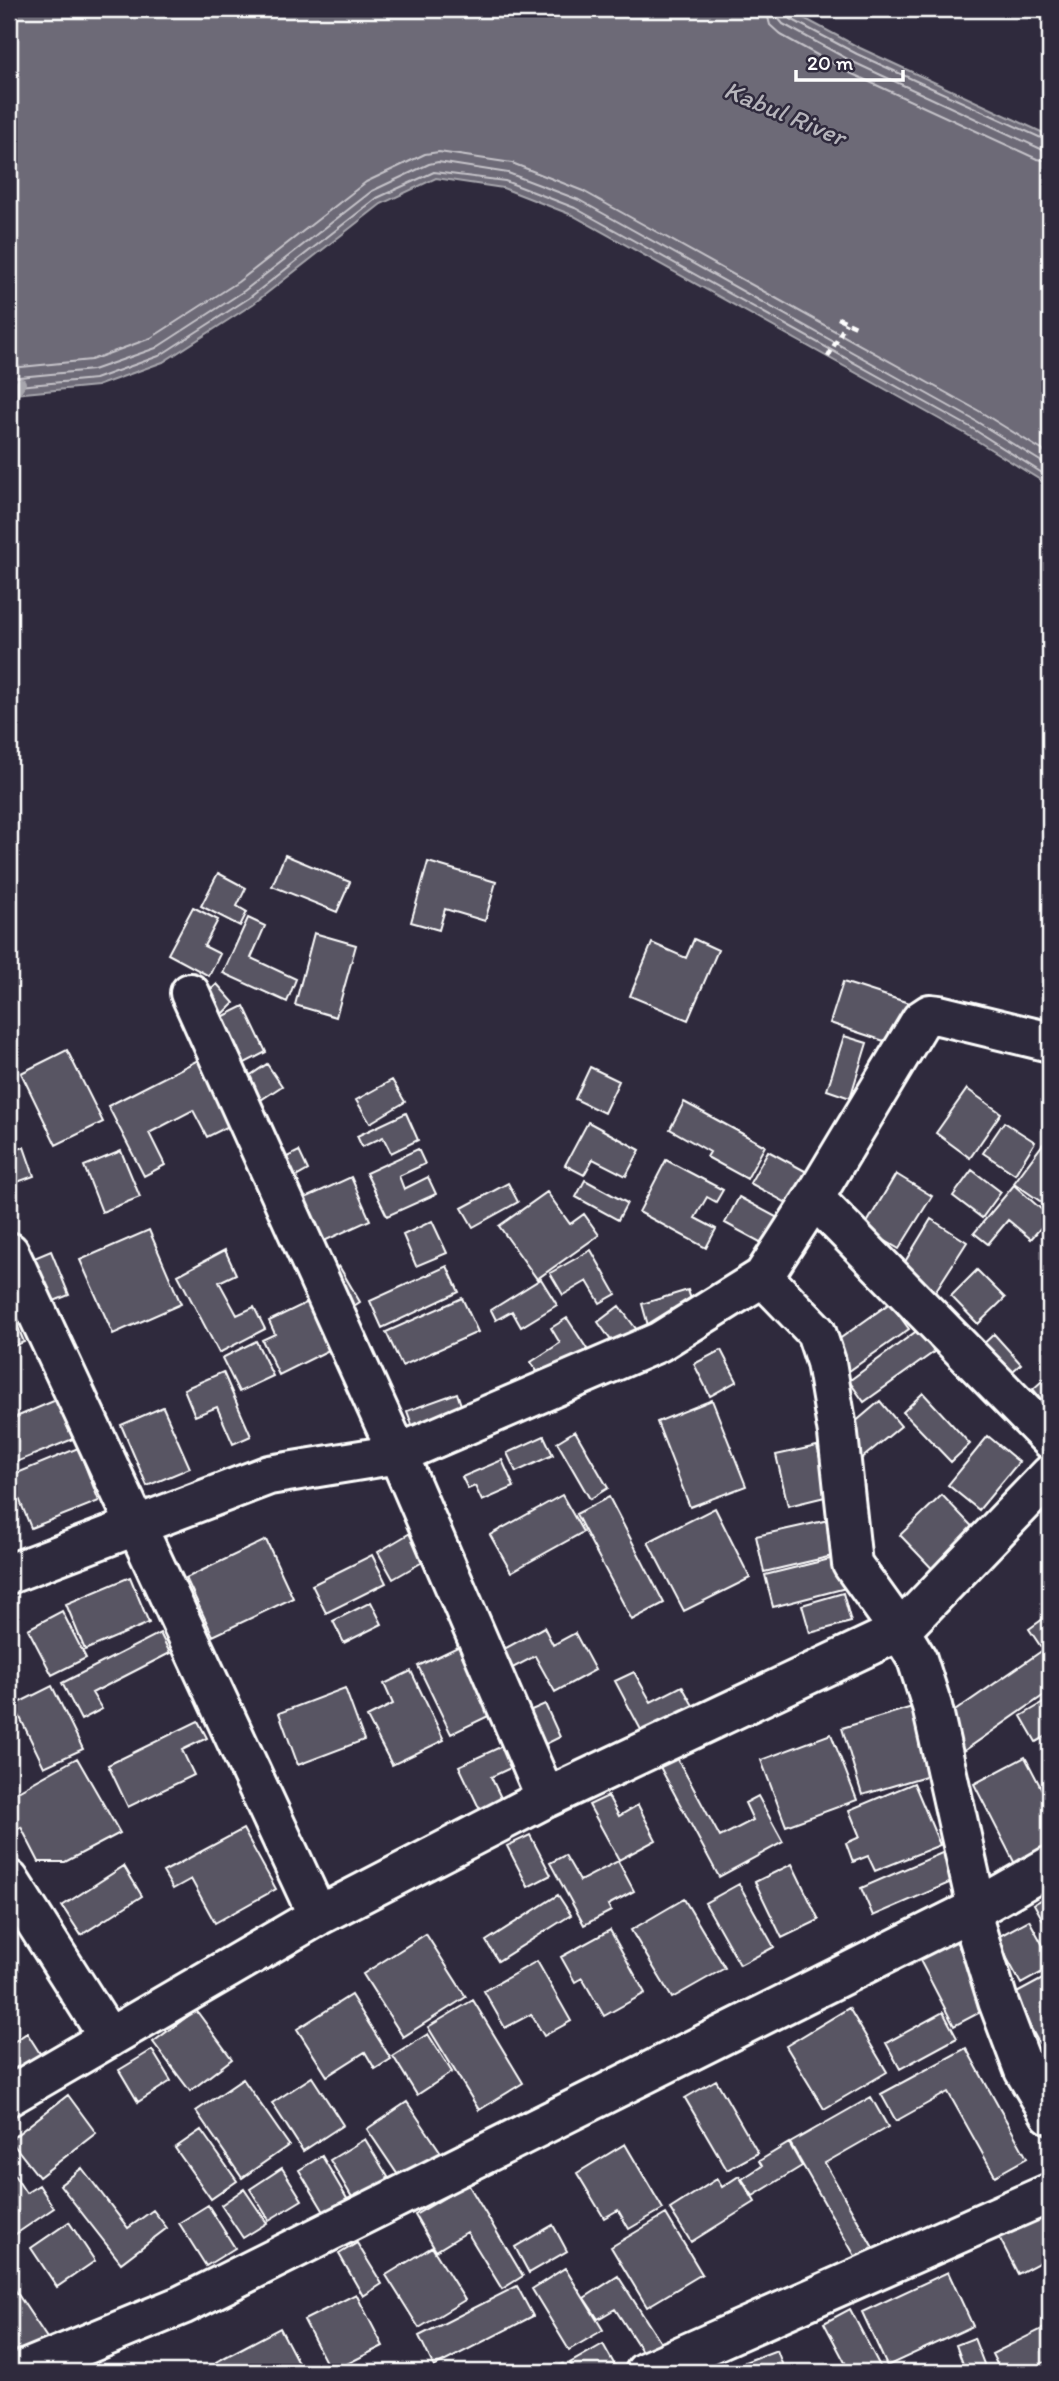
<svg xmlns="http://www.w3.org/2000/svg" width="1059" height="2381" font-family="Itim,sans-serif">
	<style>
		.water { fill: #6d6a77; stroke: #a7a6ad; stroke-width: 2 }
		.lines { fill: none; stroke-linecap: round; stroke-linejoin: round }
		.shore { stroke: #c5c3c9; stroke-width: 2 }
		.stream { stroke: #a7a6ad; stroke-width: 10 }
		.building { fill: #595564; stroke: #fff; stroke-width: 2 }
		.minor-casing { stroke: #fff; stroke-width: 44 }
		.path { stroke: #fff; stroke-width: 4.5; stroke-dasharray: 7 5; stroke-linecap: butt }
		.minor { stroke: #2f2a3d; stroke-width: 38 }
		.labels { text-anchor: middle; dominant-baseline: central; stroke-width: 5; stroke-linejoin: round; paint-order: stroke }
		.water-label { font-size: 26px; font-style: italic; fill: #b6b4bb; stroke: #2f2a3d }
	</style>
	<rect width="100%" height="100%" fill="#2f2a3d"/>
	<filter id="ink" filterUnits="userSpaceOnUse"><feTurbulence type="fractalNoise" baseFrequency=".0143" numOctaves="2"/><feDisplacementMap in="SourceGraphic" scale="14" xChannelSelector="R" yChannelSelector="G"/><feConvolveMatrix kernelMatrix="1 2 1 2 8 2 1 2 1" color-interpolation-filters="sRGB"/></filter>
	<g filter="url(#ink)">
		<!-- water -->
		<path class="water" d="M9,9H787L860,48L1050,136V486L966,434L572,215L503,188L436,178L381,204L253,304L163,362L97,386L14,394L9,390Z"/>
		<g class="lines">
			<!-- shore -->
			<path class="shore" d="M766,9L770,25L781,35L848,72L1037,159L1050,161
				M777,9L778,18L783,24L853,62L1041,149L1050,151
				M786,9L789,18L857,54L1050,142
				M9,365L21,367L91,360L151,338L238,282L366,182L425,154L439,152L512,163L583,191L979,411L1050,455
				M9,376L19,377L93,370L156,348L244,291L372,191L429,164L438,162L508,173L579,200L974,420L1050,467
				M9,385L18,386L95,379L159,356L249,298L377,198L434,172L505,181L575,208L970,427L1050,478"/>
			<!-- stream -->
			<path class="stream" d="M9,401L21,383"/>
		</g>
		<!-- building -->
		<path class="building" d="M285,855L350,882L337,912L272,886Z
			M428,862L496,882L485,921L445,909L439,930L411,922Z
			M218,873L246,888L237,906L247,912L240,926L201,906Z
			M193,907L218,920L204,946L220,954L209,976L168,954Z
			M248,918L265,926L251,958L296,979L287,1002L223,973Z
			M314,933L356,945L336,1017L295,1005Z
			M694,939L718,950L688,1020L630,996L652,943L686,958Z
			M843,982L912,1004L899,1046L830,1023Z
			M217,984L234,1003L214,1023L196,1004Z
			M244,1006L266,1052L243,1064L220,1018Z
			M844,1036L867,1043L850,1098L827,1090Z
			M67,1050L103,1122L56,1145L21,1073Z
			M198,1060L231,1125L207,1137L193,1110L149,1133L165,1165L144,1176L108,1106Z
			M267,1064L282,1086L247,1109L233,1087Z
			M590,1067L619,1081L604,1113L575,1099Z
			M392,1080L405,1102L370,1123L356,1100Z
			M967,1089L1001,1113L970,1158L936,1133Z
			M684,1102L765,1146L747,1179L707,1157L710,1152L670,1129Z
			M406,1113L418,1140L391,1153L383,1137L362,1147L357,1136Z
			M588,1122L640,1150L626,1176L593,1159L584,1175L565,1165Z
			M1004,1122L1035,1142L1015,1174L983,1153Z
			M1043,1144L1050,1149V1208L1014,1183Z
			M24,1147L34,1176L9,1185V1152Z
			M418,1149L425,1164L399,1176L404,1189L428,1177L436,1194L387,1216L366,1173Z
			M121,1151L140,1197L102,1212L84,1166Z
			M299,1151L308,1170L285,1183L275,1163Z
			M768,1151L818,1178L801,1211L750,1183Z
			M666,1160L723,1190L716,1202L707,1197L695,1218L716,1229L706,1248L639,1212Z
			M972,1170L1001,1192L982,1218L953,1196Z
			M896,1174L932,1196L899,1249L864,1228Z
			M351,1177L370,1220L322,1242L303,1199Z
			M585,1180L627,1203L618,1220L576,1197Z
			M508,1183L518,1202L473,1227L462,1208Z
			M1014,1185L1050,1217L1031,1239L1008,1220L988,1244L974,1233Z
			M547,1192L570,1224L584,1214L599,1235L537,1279L499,1226Z
			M739,1197L789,1224L775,1250L725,1223Z
			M931,1219L967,1242L935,1292L900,1270Z
			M432,1221L447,1253L416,1266L403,1235Z
			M149,1230L181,1304L113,1334L80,1260Z
			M225,1250L236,1274L219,1282L237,1315L254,1307L265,1329L219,1353L178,1275Z
			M591,1250L616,1294L600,1303L587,1281L563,1295L550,1273Z
			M51,1251L69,1295L44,1305L27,1261Z
			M339,1266L360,1302L341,1314L320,1277Z
			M447,1266L459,1292L382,1328L370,1301Z
			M977,1270L1005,1298L978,1324L951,1296Z
			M541,1279L557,1305L521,1327L512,1311L496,1320L491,1310Z
			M688,1290L696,1315L649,1329L642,1304Z
			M462,1298L478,1332L402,1366L386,1332Z
			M310,1301L333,1348L279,1375L262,1340L275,1334L269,1321Z
			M890,1303L909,1329L849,1371L831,1345Z
			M619,1306L637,1330L615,1346L598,1322Z
			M12,1313L24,1342L9,1348V1314Z
			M567,1318L589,1352L544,1382L531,1362L560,1343L551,1328Z
			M918,1330L934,1352L864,1402L849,1381Z
			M994,1334L1021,1364L1006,1377L979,1348Z
			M256,1341L273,1376L239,1392L222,1358Z
			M721,1350L737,1381L710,1396L694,1364Z
			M223,1372L251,1436L233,1444L217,1407L195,1416L184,1389Z
			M1050,1374V1410L1033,1389Z
			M457,1393L466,1420L417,1438L407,1411Z
			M923,1393L970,1444L951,1462L903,1412Z
			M56,1400L73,1439L9,1465V1420Z
			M712,1400L746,1486L690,1507L657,1422Z
			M880,1401L901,1426L855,1464L853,1424Z
			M163,1407L190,1468L147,1486L121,1425Z
			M575,1431L608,1488L590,1499L557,1442Z
			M544,1436L553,1455L516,1472L507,1453Z
			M988,1436L1019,1462L979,1510L948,1485Z
			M817,1446L829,1496L788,1506L776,1455Z
			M78,1448L99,1501L31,1528L10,1476Z
			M502,1460L514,1487L482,1501L475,1486L468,1489L462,1477Z
			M562,1495L583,1532L511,1572L490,1535Z
			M942,1495L984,1539L942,1579L900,1535Z
			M609,1497L664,1603L632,1620L576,1514Z
			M715,1508L750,1578L684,1611L648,1542Z
			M833,1519L841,1554L764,1572L756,1536Z
			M417,1529L433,1556L393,1579L378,1552Z
			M266,1540L293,1598L213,1636L186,1578Z
			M372,1555L386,1583L326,1613L312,1585Z
			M838,1557L846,1588L773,1607L765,1575Z
			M130,1577L149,1623L85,1650L66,1604Z
			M843,1593L851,1622L810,1633L802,1605Z
			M371,1602L382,1624L344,1643L333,1621Z
			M62,1611L86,1658L52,1675L28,1629Z
			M1050,1614V1691L961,1753L939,1722L1043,1650L1029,1629Z
			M544,1627L553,1645L575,1633L595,1670L555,1692L535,1656L507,1671L497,1653Z
			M160,1633L170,1653L92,1693L102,1709L81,1720L62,1683Z
			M470,1641L503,1709L451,1734L418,1666Z
			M411,1671L444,1740L392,1765L367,1717L393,1704L384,1684Z
			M634,1672L651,1702L682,1686L700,1718L649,1745L615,1681Z
			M52,1686L83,1749L44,1767L14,1705Z
			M345,1688L364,1740L298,1765L279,1713Z
			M1050,1699V1734L1036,1742L1021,1716Z
			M545,1704L560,1737L544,1745L529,1711Z
			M919,1705L939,1772L862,1795L842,1728Z
			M198,1721L207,1738L182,1750L194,1775L128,1807L108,1765Z
			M831,1734L857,1800L786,1826L761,1760Z
			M511,1742L521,1763L491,1777L503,1802L481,1812L459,1766Z
			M676,1756L720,1837L753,1820L745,1803L758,1796L783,1842L719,1877L659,1765Z
			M1025,1757L1050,1805V1851L1017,1868L974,1784Z
			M77,1758L120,1833L65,1862H39L21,1827L9,1835V1796Z
			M914,1783L940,1845L875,1871L868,1856L853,1862L846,1843L860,1837L849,1810Z
			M608,1796L619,1816L638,1805L656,1840L619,1860L589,1805Z
			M243,1829L276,1889L215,1923L191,1879L173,1889L163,1872Z
			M530,1835L551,1875L528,1887L507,1846Z
			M951,1849L963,1877L873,1916L861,1888Z
			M565,1855L580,1881L618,1861L634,1891L608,1905L611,1911L584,1925L550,1863Z
			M792,1864L819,1920L782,1938L755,1882Z
			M124,1866L142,1896L81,1935L62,1906Z
			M739,1884L774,1947L740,1965L705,1903Z
			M558,1895L571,1915L498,1961L486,1941Z
			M1050,1895V1933L1034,1904Z
			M684,1899L725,1968L672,1998L631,1930Z
			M1029,1920L1050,1958V1968L1021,1984L996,1938Z
			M948,1926L990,2007L954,2026L912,1945Z
			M610,1930L645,1993L604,2016L582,1978L575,1982L561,1957Z
			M426,1934L466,1997L403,2037L363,1974Z
			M537,1961L571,2021L544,2036L531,2014L505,2028L484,1991Z
			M1050,1975V2037L1039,2043L1013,1995Z
			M351,1995L391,2059L375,2069L365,2052L327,2076L297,2029Z
			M473,2000L523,2083L479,2110L428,2027Z
			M849,2008L887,2072L824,2109L786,2046Z
			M196,2010L232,2059L190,2091L153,2042Z
			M943,2012L957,2038L900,2069L886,2043Z
			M27,2033L46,2063L21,2079L9,2060V2045Z
			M428,2034L452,2072L417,2095L393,2056Z
			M966,2048L1027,2158L995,2176L948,2092L896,2121L881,2094Z
			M152,2050L171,2081L138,2102L119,2070Z
			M312,2077L343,2125L303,2151L272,2103Z
			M243,2079L289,2145L242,2178L196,2111Z
			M716,2080L758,2153L727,2170L685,2098Z
			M68,2095L96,2133L39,2177L10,2140Z
			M871,2097L888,2127L825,2163L880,2260L863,2270L790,2143Z
			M407,2102L442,2154L402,2181L367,2129Z
			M201,2130L237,2181L211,2199L175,2148Z
			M365,2139L394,2187L359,2209L330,2160Z
			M789,2143L802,2166L753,2196L742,2179L762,2166L759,2161Z
			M625,2144L663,2209L629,2229L618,2210L604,2218L577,2173Z
			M322,2156L356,2214L333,2227L299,2170Z
			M9,2167L26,2193L39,2185L54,2208L10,2238Z
			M82,2168L128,2228L153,2210L167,2228L121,2263L60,2185Z
			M282,2168L302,2200L269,2220L250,2189Z
			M739,2176L755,2202L691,2242L670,2209L717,2179L722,2187Z
			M468,2184L523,2276L502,2289L467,2232L436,2251L415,2215Z
			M244,2189L267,2223L243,2238L221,2205Z
			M208,2205L235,2248L206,2266L179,2223Z
			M1050,2210V2257L1018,2274L999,2237Z
			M666,2214L702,2274L647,2307L611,2247Z
			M69,2222L95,2261L57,2287L31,2248Z
			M553,2225L567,2251L529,2273L515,2247Z
			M357,2243L382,2284L363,2296L339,2254Z
			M432,2247L465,2300L419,2328L386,2275Z
			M565,2268L603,2330L569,2350L532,2289Z
			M948,2272L973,2326L887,2366L862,2312Z
			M618,2276L666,2351L649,2362L615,2309L598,2319L584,2298Z
			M9,2281L55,2350L26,2368L12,2345L9,2347Z
			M517,2286L533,2316L434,2367L419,2336Z
			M356,2294L383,2346L331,2372L304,2320Z
			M850,2309L883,2372H850L824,2323Z
			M1050,2325V2360L1026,2372H1001L992,2354Z
			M280,2328L301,2368L293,2372H222L216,2362Z
			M974,2338L987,2372H966L956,2345Z
			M603,2344L617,2369L611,2372H575L570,2363Z
			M777,2350L785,2372H718Z
			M563,2364L567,2372H546Z"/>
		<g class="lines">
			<defs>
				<path id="minor" d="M190,993L398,1454L546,1798
					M814,1198L1050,1439
					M9,1252L318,1916
					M763,1277L816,1332L826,1362L838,1434L852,1564L900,1631L917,1659L932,1706L977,1908L974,1923L998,2001L1024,2070L1050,2114
					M9,1574L269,1475L398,1454L659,1342L763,1277L814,1198L921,1020L930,1014L939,1015L1050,1042
					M9,1880L109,2038
					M9,2096L318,1916L546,1798L900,1631L1050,1475
					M19,2372L182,2305L977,1908L1050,1866
					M645,2372L1050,2193"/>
			</defs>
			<!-- minor casing -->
			<use href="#minor" class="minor-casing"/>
			<!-- path -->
			<path class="path" d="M838,318L856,326
				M828,357L846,323"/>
			<!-- minor -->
			<use href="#minor" class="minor"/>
		</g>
	</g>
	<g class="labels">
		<!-- water labels -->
		<g class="water-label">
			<text transform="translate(785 113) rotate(23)">Kabul River</text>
		</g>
	</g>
	<!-- margin -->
	<rect width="1059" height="2381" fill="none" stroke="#2f2a3d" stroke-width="35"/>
	<rect x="18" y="18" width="1024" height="2346" fill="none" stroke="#fff" stroke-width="2.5" filter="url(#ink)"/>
	<!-- scale -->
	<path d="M796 70v10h107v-10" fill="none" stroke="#ffffff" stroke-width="3.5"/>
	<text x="807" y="70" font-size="21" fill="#ffffff" stroke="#2f2a3d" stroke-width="5" paint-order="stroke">20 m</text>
</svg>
